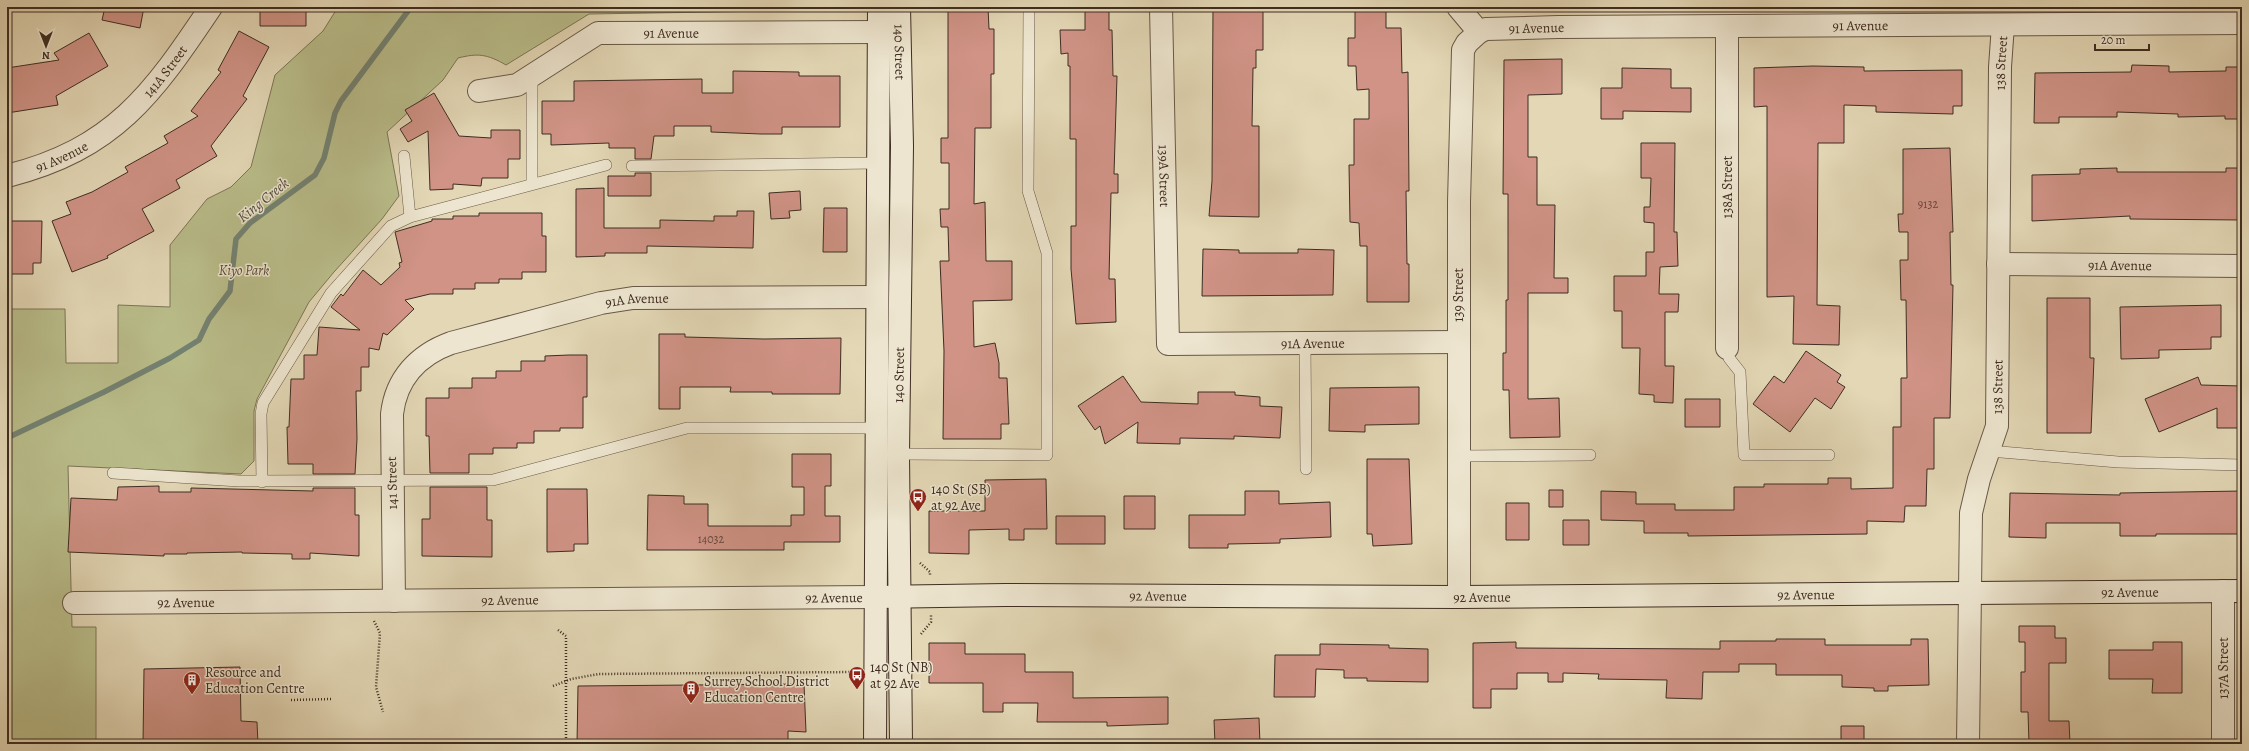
<svg xmlns="http://www.w3.org/2000/svg" width="2249" height="751" font-family="Alegreya,serif">
	<style>
		.green { fill: #b9bd8a; stroke: #7c7556 }
		.lines { fill: none; stroke-linecap: round; stroke-linejoin: round }
		.stream { stroke: #738272; stroke-width: 5.5 }
		.building { fill: #d09386; stroke: #3f2d22 }
		.service-casing { stroke: #685847; stroke-width: 12 }
		.minor-casing { stroke: #685847; stroke-width: 24 }
		.secondary-casing { stroke: #3f2d22; stroke-width: 24 }
		.path { stroke: #3f2d22; stroke-width: 2.5; stroke-dasharray: 1 2; stroke-linecap: butt }
		.service { stroke: #ede5cf; stroke-width: 11 }
		.minor { stroke: #ede5cf; stroke-width: 22 }
		.secondary { stroke: #ede5cf; stroke-width: 22 }
		.labels { text-anchor: middle; dominant-baseline: central; stroke-width: 3; stroke-linejoin: round; paint-order: stroke }
		.number-label { font-size: 12px; fill: #63463b }
		.street-label { font-size: 14px; fill: #3f2d22; stroke: #ede5cf }
		.park-label { font-size: 14px; font-style: italic; fill: #574a37; stroke: #ede5cf }
		.poi-label { font-size: 14px; fill: #3f2d22; stroke: #ede5cf; text-anchor: start }
		.water-label { font-size: 15px; font-style: italic; fill: #50493d; stroke: #ede5cf }
	</style>
	<rect width="100%" height="100%" fill="#e3d7b5"/>
	<filter id="stains"><feTurbulence type="fractalNoise" baseFrequency=".005" numOctaves="4"/><feColorMatrix values="0 0 0 0 .2 0 0 0 0 .09 0 0 0 0 .02 0 0 0 .5 -.17"/></filter>
	<radialGradient id="worn" r=".72"><stop offset=".6" stop-color="#630" stop-opacity="0"/><stop offset="1" stop-color="#630" stop-opacity=".3"/></radialGradient>
	<!-- green -->
	<path class="green" d="M338,7H840L836,10L589,14L506,65C487,54 478,53 458,58L443,80L387,132L399,196L382,219L334,272L309,302L257,399L254,411V461L241,474L68,466L72,627H96V744H7V309H65L66,363H118V305L170,307V245L207,199L231,187L251,167L275,75L323,31Z"/>
	<g class="lines">
		<!-- stream -->
		<path class="stream" d="M7,438L104,392L170,358L199,340L209,319L230,291L236,239L250,223L315,175L324,158L335,113L341,101L411,7"/>
	</g>
	<!-- building -->
	<path class="building" d="M105,7H144L140,28L102,20Z
		M260,7H306V26H260Z
		M948,7H988L989,29H994V74H991V128H975L974,204L985,202L986,261H1012V300L973,301L974,347L995,343L999,363V378H1007L1009,424H1001V439H943L944,351L940,261H949L948,227H941L940,209H949V163H941V138H948Z
		M1085,7H1109V30H1112L1113,76H1117L1114,174H1118V193H1111L1109,279H1115L1116,322L1076,324L1071,269V226H1076V139H1070V66H1068V53L1061,54L1060,30H1085Z
		M1213,7H1263V50H1256V68H1253L1252,126H1259V217L1209,216L1212,181Z
		M1355,7H1386V28H1401L1402,73L1408,72L1409,191H1406L1407,264H1409V302H1367V246H1360L1359,223L1350,222L1349,165H1354V119H1369V89L1357,90L1356,66H1348V38H1355Z
		M239,31L269,47L243,96L247,99L211,146L217,156L176,180L180,188L142,209L154,231L107,256L108,258L72,272L52,221L71,214L66,202L92,192L128,172L125,167L168,143L164,136L198,116L191,111L221,72L218,70Z
		M89,33L108,66L56,96L58,105L7,113V68L59,60L54,53Z
		M1562,59V94L1528,95V157H1537V205H1555L1554,278H1568V293H1528V399L1559,398L1560,437L1510,438L1509,390H1503V353H1506V300H1508V194H1503L1504,60Z
		M2132,65L2169,66V72L2226,71V67H2242V119H2225V116L2178,117V114L2117,112V117H2059V123H2034L2035,73L2131,72Z
		M1813,66L1864,67V71L1962,70V106H1953V114L1876,112V106L1844,105V143H1818L1817,305L1840,306L1839,345L1793,344L1794,296L1767,297V106L1754,107V68Z
		M1622,68L1671,69V88H1691V112L1623,111V119H1601V88H1622Z
		M733,71L799,72V76H840V127H782V134H761L711,132V126H674V136H654L651,159H635V148H609V143L551,145V134H542V101H574V81L702,79V93H733Z
		M434,93L459,136L491,138V130H520V159H508V178H482L481,186L453,184V189L430,190L428,131L408,142L400,129L412,121L405,110Z
		M1641,143H1675L1674,232H1677L1678,266L1660,267L1659,294H1679L1678,312H1665V366H1674L1673,403L1654,402V395L1639,394L1640,348H1622V311H1614V276H1646V252H1654V223L1644,222V207H1650L1651,178H1641Z
		M1950,148L1953,232H1950L1951,285H1953L1950,418H1934V469H1927L1926,506H1905L1904,522L1867,521V534L1688,536V533H1644V521L1601,520V491L1636,492V504H1675V510H1734V487H1764V484H1828V478H1851V489L1893,488V427H1901V378H1907L1906,300H1901L1900,260H1908V232H1899L1898,214H1903V149Z
		M2117,168V172H2226V168H2242V220L2130,219V216L2032,221V175L2080,174V169Z
		M635,173H651V196H608V176H635Z
		M604,188V228H660V220L714,221V216H737V211H754L753,248L647,246V253H605V256L576,257V189Z
		M800,191L801,210L789,211L790,218L771,219L769,193Z
		M824,208H847V252H823Z
		M479,213H542V236H546V272H522V279H499V283H475V289H453V294H430L405,300L414,309L387,335L383,333L379,350L369,348V367H361V391H356L357,439L355,474H313V464H288L287,427H289L291,379H304V355H317L319,327L360,330L331,307L341,294L343,296L363,270L381,285L400,267L399,263L402,262L395,232L432,221V219H453V216H479Z
		M7,221H42L41,263H33V274H7Z
		M1203,249L1239,250V253H1298V249L1334,250L1333,295L1202,296Z
		M2047,298H2090V358H2094L2091,433H2047Z
		M2221,305V337H2211V349L2159,350V358L2121,359L2120,307Z
		M659,334H685V337L764,339L841,338L840,394H772V392H730L731,387H680V409H659Z
		M1806,351L1841,375L1837,382L1845,387L1831,409L1815,398L1790,432L1753,404L1774,376L1784,383Z
		M569,355H587V397H583V428H560V431H534V443H517V448H493V454H469V473H430L429,436H426V398H449V388H472V378H496V371H521V361H545V356Z
		M1123,376L1141,402L1198,404V392H1235V395L1260,397V406L1282,407L1280,438L1234,436V439L1180,438V444L1137,443L1138,422L1105,444L1100,426L1095,430L1078,406Z
		M2198,377L2201,385L2242,386V428H2217V408L2159,432L2145,399Z
		M1419,387V424L1365,425V432L1329,431L1330,388Z
		M1685,399H1720V427H1685Z
		M792,454H831V486H825V516H840V542H784V550H647L648,495L684,496V504H708V526H791V515H804V487H792Z
		M1367,459H1409L1412,544L1373,546L1372,534H1367Z
		M1046,479L1047,529H1024V540H1009V529L969,530V554L929,553V511H985V480Z
		M159,486V492H191V488L313,491V488H355V515H359V556L310,553V559H292V554L242,553V552L187,553V554H164V556L68,552L71,498L117,500L118,487Z
		M430,487H487V520H492V557L422,556V519H430Z
		M547,489H587L588,544H574V551L547,552Z
		M1549,490H1563V507H1549Z
		M1245,491H1279V504L1330,502L1331,537L1280,539V543L1228,544V548H1189V515H1245Z
		M2242,491V534H2156V536H2120V523H2046V538L2009,537L2010,493L2120,495V493Z
		M1124,496H1155V529H1124Z
		M1506,503H1529V540H1506Z
		M1056,516H1105V544H1056Z
		M1563,520H1589V545H1563Z
		M2019,626H2055V638H2066V663H2049V721H2069L2070,744H2029L2028,712H2021V672H2025V642H2019Z
		M1776,639H1825V645H1911V639H1928L1929,685L1888,686V691H1874V688L1842,687V675H1776V664H1739V672H1703L1702,699L1666,698L1667,680L1598,679L1599,674L1563,673V682H1548V673H1517V689H1491V708H1473V643L1516,642V648L1720,649V641H1776Z
		M2153,642H2182V693H2152L2153,679H2109V650H2153Z
		M929,643H965V654H1025V672H1073V698L1168,697V724L1107,726V722H1037L1038,703H1003V712H983V683H929Z
		M1320,644L1389,645V648L1428,649V682L1367,681V678H1344V670L1316,669L1315,697H1274L1275,655H1320Z
		M240,667L241,721L257,722L258,744H143L144,669Z
		M804,684L806,732L788,731V741L772,742V744H577L578,686Z
		M1259,718L1260,744H1215L1214,720Z
		M1841,726H1864V744H1841Z"/>
	<g class="lines">
		<defs>
			<path id="service" d="M532,77V184
				M404,156L410,217
				M632,166L877,163
				M1305,343L1306,469
				M1727,348L1729,358L1740,372L1744,455H1829
				M1989,451L2118,462L2242,465
				M898,454L1047,455V253L1028,191L1029,7
				M1459,456L1590,455
				M113,473L239,481L493,480L687,428H876
				M262,482L261,414L263,403L331,293L391,226L410,217L606,165"/>
			<g id="minor">
				<path id="s1" d="M1161,7L1168,344L1458,342"/>
				<path d="M1458,7L1479,32L1467,43L1463,50L1459,202V597"/>
				<path d="M1727,27V348"/>
				<path id="s2" d="M1479,32L1486,29L1558,27L2242,23"/>
				<path id="s3" d="M479,91L517,85L598,33L879,32"/>
				<path id="s4" d="M7,176C114,149 152,95 211,7"/>
				<path id="s5" d="M1998,264L2242,266"/>
				<path id="s6" d="M394,601L392,414C396,379 418,355 451,343L601,303L633,298L877,297"/>
				<path id="s7" d="M74,603L876,597"/>
				<path id="s8" d="M1968,744L1971,513L1979,479L1997,426L2000,67L2003,25"/>
				<path d="M2223,744V591"/>
			</g>
			<g id="secondary">
				<path id="s9" d="M899,7L902,146L898,454L901,744"/>
				<path id="s10" d="M876,597L1005,595L1459,597L2242,591"/>
				<path d="M875,744L879,7"/>
			</g>
		</defs>
		<!-- service casing -->
		<use href="#service" class="service-casing"/>
		<!-- minor casing -->
		<use href="#minor" class="minor-casing"/>
		<!-- secondary casing -->
		<use href="#secondary" class="secondary-casing"/>
		<!-- path -->
		<path class="path" d="M920,563L930,572V576
			M374,621L380,633L376,687L383,712
			M558,630L566,636V744
			M921,634L931,622V615
			M553,686L571,679L599,674L856,672
			M291,700L331,699"/>
		<!-- service -->
		<use href="#service" class="service"/>
		<!-- minor -->
		<use href="#minor" class="minor"/>
		<!-- secondary -->
		<use href="#secondary" class="secondary"/>
	</g>
	<!-- icons -->
	<defs>
		<symbol id="bus-pin" viewBox="-11 -11 22 30"><path d="M0 17L-7.5 6A9.5 9.5 0 1 1 7.5 6Z" fill="#8f2418" stroke="#ede5cf"/><path d="M-5-6H5V4H4V6H2V4H-2V6H-4V4H-5ZM-3.5-4V0h7V-4ZM-3.5 1.2v1.5H-2V1.2ZM2 1.2v1.5H3.5V1.2Z" fill="#fff"/></symbol>
		<symbol id="building-pin" viewBox="-11 -11 22 30"><path d="M0 17L-7.5 6A9.5 9.5 0 1 1 7.5 6Z" fill="#8f2418" stroke="#ede5cf"/><path d="M-4-6H4V6H1V3H-1V6H-4ZM-2.5-4.3h1.7v1.8h-1.7ZM.8-4.3h1.7v1.8H.8ZM-2.5-1h1.7V.8h-1.7ZM.8-1h1.7V.8H.8Z" fill="#fff"/></symbol>
	</defs>
	<g fill-rule="evenodd">
		<use href="#bus-pin" x="908" y="487" width="20" height="27"/>
		<use href="#bus-pin" x="847" y="665" width="20" height="27"/>
		<use href="#building-pin" x="182" y="670" width="20" height="27"/>
		<use href="#building-pin" x="681" y="679" width="20" height="27"/>
	</g>
	<g class="labels">
		<!-- number labels -->
		<g class="number-label">
			<text x="1928" y="204">9132</text>
			<text x="711" y="539">14032</text>
		</g>
		<!-- street labels -->
		<g class="street-label">
			<text stroke="none"><textPath href="#s2" startOffset="382">91 Avenue</textPath></text>
			<text stroke="none"><textPath href="#s2" startOffset="58">91 Avenue</textPath></text>
			<text stroke="none"><textPath href="#s3" startOffset="208">91 Avenue</textPath></text>
			<text stroke="none"><textPath href="#s9" startOffset="45">140 Street</textPath></text>
			<text stroke="none"><textPath href="#s8" startOffset="685">138 Street</textPath></text>
			<text stroke="none"><textPath href="#s4" startOffset="194">141A Street</textPath></text>
			<text stroke="none"><textPath href="#s4" startOffset="58">91 Avenue</textPath></text>
			<text stroke="none"><textPath href="#s1" startOffset="169">139A Street</textPath></text>
			<text transform="translate(1727 187) rotate(-90)">138A Street</text>
			<text stroke="none"><textPath href="#s5" startOffset="122">91A Avenue</textPath></text>
			<text transform="translate(1458 295) rotate(-90)">139 Street</text>
			<text stroke="none"><textPath href="#s6" startOffset="476">91A Avenue</textPath></text>
			<text stroke="none"><textPath href="#s1" startOffset="482">91A Avenue</textPath></text>
			<text transform="translate(899 375) rotate(-89)">140 Street</text>
			<text stroke="none"><textPath href="#s8" startOffset="361">138 Street</textPath></text>
			<text transform="translate(392 483) rotate(-91)">141 Street</text>
			<text stroke="none"><textPath href="#s10" startOffset="1254">92 Avenue</textPath></text>
			<text stroke="none"><textPath href="#s10" startOffset="930">92 Avenue</textPath></text>
			<text stroke="none"><textPath href="#s10" startOffset="282">92 Avenue</textPath></text>
			<text stroke="none"><textPath href="#s10" startOffset="606">92 Avenue</textPath></text>
			<text stroke="none"><textPath href="#s7" startOffset="760">92 Avenue</textPath></text>
			<text stroke="none"><textPath href="#s7" startOffset="436">92 Avenue</textPath></text>
			<text stroke="none"><textPath href="#s7" startOffset="112">92 Avenue</textPath></text>
			<text transform="translate(2223 668) rotate(-90)">137A Street</text>
		</g>
		<!-- park labels -->
		<g class="park-label">
			<text x="244" y="270">Kiyo Park</text>
		</g>
		<!-- poi labels -->
		<g class="poi-label">
			<text x="931" y="489">140 St (SB)<tspan x="931" dy="16">at 92 Ave</tspan></text>
			<text x="870" y="667">140 St (NB)<tspan x="870" dy="16">at 92 Ave</tspan></text>
			<text x="205" y="672">Resource and<tspan x="205" dy="16">Education Centre</tspan></text>
			<text x="704" y="681">Surrey School District<tspan x="704" dy="16">Education Centre</tspan></text>
		</g>
		<!-- water labels -->
		<g class="water-label">
			<text transform="translate(263 200) rotate(-39)">King Creek</text>
		</g>
	</g>
	<!-- margin -->
	<rect width="2249" height="751" fill="none" stroke="#e3d7b5" stroke-width="24"/>
	<rect x="8" y="8" width="2233" height="735" fill="none" stroke="#3f2d22" stroke-width="2"/>
	<rect x="12" y="12" width="2225" height="727" fill="none" stroke="#3f2d22"/>
	<!-- north arrow -->
	<g transform="translate(46 46) rotate(180)" stroke="#ede5cf" stroke-width="3" paint-order="stroke">
	<path d="M0-3L7 15L0 10L-7 15Z" fill="#3f2d22"/>
	<text y="-6" font-size="11" font-weight="bold" text-anchor="middle" fill="#3f2d22">N</text>
	</g>
	<!-- scale -->
	<path d="M2095 44v6h54v-6" fill="none" stroke="#3f2d22" stroke-width="2"/>
	<text x="2101" y="44" font-size="12" fill="#3f2d22" stroke="#ede5cf" stroke-width="3" paint-order="stroke">20 m</text>
	<rect width="100%" height="100%" filter="url(#stains)"/>
	<rect width="100%" height="100%" fill="url(#worn)"/>
</svg>
